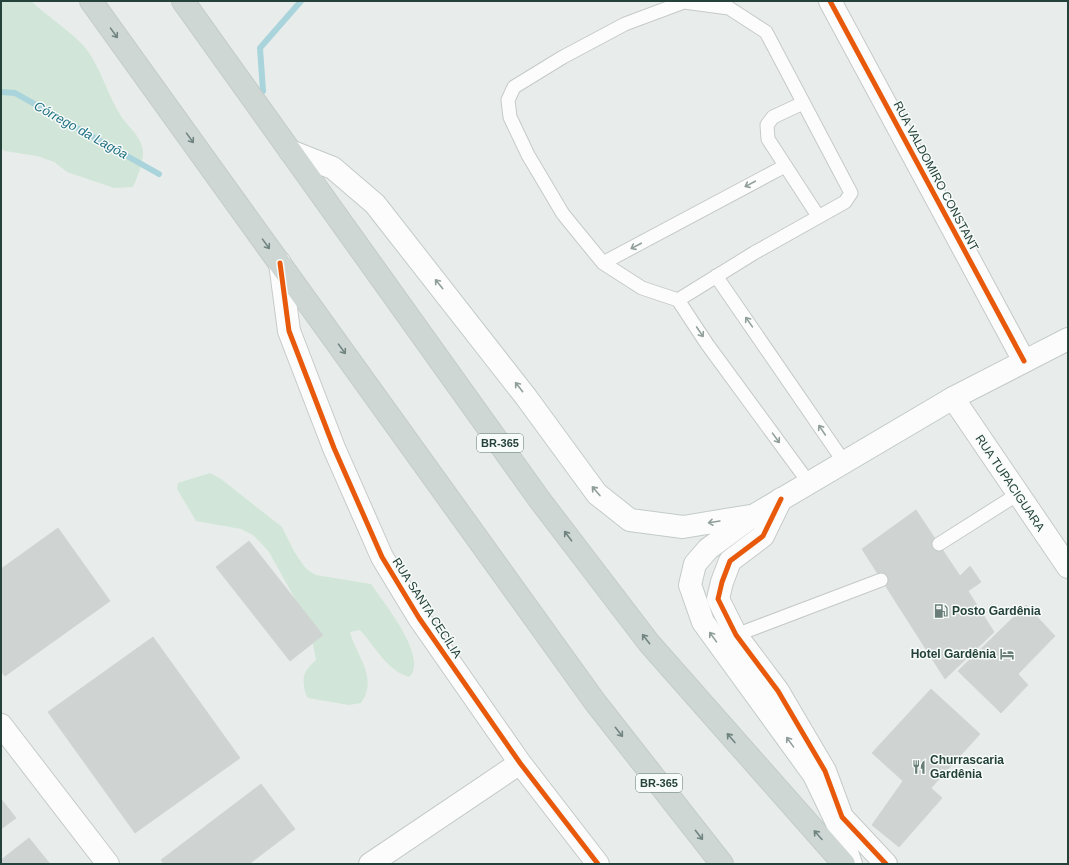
<svg xmlns="http://www.w3.org/2000/svg" width="1069" height="865" font-family="Helvetica,sans-serif">
	<style>
		.green { fill: #d1e6d8 }
		.lines { fill: none; stroke-linecap: round; stroke-linejoin: round }
		.stream { stroke: #a9d4db; stroke-width: 6 }
		.building { fill: #cfd4d2; stroke: #d1d6d4 }
		.service-casing { stroke: #c5cac8; stroke-width: 15 }
		.minor-casing { stroke: #c5cac8; stroke-width: 24 }
		.secondary-casing { stroke: #c3cbc8; stroke-width: 24 }
		.primary-casing { stroke: #c3ccc9; stroke-width: 24 }
		.service { stroke: #fcfcfc; stroke-width: 13 }
		.minor { stroke: #fcfcfc; stroke-width: 22 }
		.secondary { stroke: #fcfcfc; stroke-width: 22 }
		.primary { stroke: #cfd7d5; stroke-width: 22 }
		.cycleway-casing { stroke: #f7fbf9; stroke-width: 8 }
		.cycleway { stroke: #e8590c; stroke-width: 5 }
		.oneway { stroke: #718580 }
		.oneway2 { stroke: #909f9b }
		.labels { text-anchor: middle; dominant-baseline: central; stroke-width: 3; stroke-linejoin: round; paint-order: stroke }
		.shield { fill: #f7fbf9; stroke: #637a73; stroke-width: 1 }
		.shield-label { font-size: 11px; font-weight: bold; fill: #24423a }
		.street-label { font-size: 12px; fill: #24423a; stroke: #f7fbf9 }
		.poi-label { font-size: 12px; font-weight: bold; fill: #24423a; stroke: #f7fbf9; text-anchor: start }
		.water-label { font-size: 13px; font-style: italic; fill: #1c6f80; stroke: #f7fbf9 }
	</style>
	<rect width="100%" height="100%" fill="#e8edeb"/>
	<!-- green -->
	<path class="green" d="M1,1H31C47,16 65,27 80,42C100,62 106,93 121,116C128,127 138,133 142,146C146,157 138,176 133,187L114,188L67,172L54,162L37,156L5,151L1,149Z
		M210,473L221,479L282,527L295,553L304,566L309,571L316,575L371,584C382,600 430,659 409,677C385,669 376,647 360,630L350,632C356,656 379,677 361,703L349,705L308,698C304,693 302,679 305,673C307,668 312,664 316,660L309,624L269,552L260,542L253,535L241,529L196,521L177,489L178,483Z"/>
	<g class="lines">
		<!-- stream -->
		<path class="stream" d="M263,91L260,48L301,1
			M1,92L15,93L159,174"/>
	</g>
	<!-- building -->
	<path class="building" d="M916,510L960,576L970,566L981,582L968,591L994,632L945,679L862,549Z
		M58,528L110,601L5,676L1,671V569Z
		M249,541L323,635L290,661L216,567Z
		M1026,605L1055,636L1018,674L1028,685L1001,713L958,671Z
		M153,637L240,758L135,833L48,712Z
		M931,689L980,734L931,788L942,798L899,847L872,825L903,781L872,753Z
		M261,784L295,829L249,864H164L161,860Z
		M1,799L16,818L1,829Z
		M29,838L50,864H1V860Z"/>
	<g class="lines">
		<defs>
			<path id="service" d="M684,2L729,8L766,32L851,193L845,202L754,253L678,300L642,288L603,263L563,214L528,155L510,117L508,100L514,87L563,57L625,24Z
				M803,103L773,117L767,125L768,139L818,216
				M603,263L785,166
				M716,276L844,462
				M678,300L707,344L809,483
				M939,544L1018,494
				M736,635L881,580"/>
			<path id="minor" d="M830,1L1024,361
				M280,263L289,331L334,448L382,557L419,618L520,763L598,864
				M953,398L1068,567
				M781,499L763,536L730,561L722,582L718,599L736,635L778,691L825,771L842,817L886,864
				M1,725L108,864
				M370,864L520,763"/>
			<path id="secondary" d="M290,151L333,168L375,204L526,397L597,494L630,520L683,527L750,516
				M851,864L837,823L814,775L703,622L690,585L695,564L708,549L753,516L953,398L1068,339"/>
			<path id="primary" d="M91,1L595,702L722,864
				M183,1L539,499L649,643L844,864"/>
		</defs>
		<!-- service casing -->
		<use href="#service" class="service-casing"/>
		<!-- minor casing -->
		<use href="#minor" class="minor-casing"/>
		<!-- secondary casing -->
		<use href="#secondary" class="secondary-casing"/>
		<!-- primary casing -->
		<use href="#primary" class="primary-casing"/>
		<!-- service -->
		<use href="#service" class="service"/>
		<!-- minor -->
		<use href="#minor" class="minor"/>
		<!-- secondary -->
		<use href="#secondary" class="secondary"/>
		<!-- primary -->
		<use href="#primary" class="primary"/>
		<defs>
			<path id="cycleway" d="M830,1L1024,361
				M280,263L289,331L334,448L382,557L419,618L520,763L598,864
				M781,499L763,536L730,561L722,582L718,599L736,635L778,691L825,771L842,817L886,864"/>
		</defs>
		<!-- cycleway casing -->
		<use href="#cycleway" class="cycleway-casing"/>
		<!-- cycleway -->
		<use href="#cycleway" class="cycleway"/>
	</g>
	<!-- one-way arrows -->
	<defs><path id="oneway-shaft" d="M-6 0H5M1.5-3L5.5 0L1.5 3" fill="none" stroke-width="1.6" stroke-linecap="round" stroke-linejoin="round"/></defs>
	<g class="oneway">
		<use href="#oneway-shaft" transform="translate(114 33) rotate(54)"/>
		<use href="#oneway-shaft" transform="translate(190 138) rotate(54)"/>
		<use href="#oneway-shaft" transform="translate(266 244) rotate(54)"/>
		<use href="#oneway-shaft" transform="translate(342 349) rotate(54)"/>
		<use href="#oneway-shaft" transform="translate(568 536) rotate(-127)"/>
		<use href="#oneway-shaft" transform="translate(646 639) rotate(-128)"/>
		<use href="#oneway-shaft" transform="translate(619 732) rotate(52)"/>
		<use href="#oneway-shaft" transform="translate(731 738) rotate(-131)"/>
		<use href="#oneway-shaft" transform="translate(699 835) rotate(52)"/>
		<use href="#oneway-shaft" transform="translate(818 835) rotate(-132)"/>
	</g>
	<g class="oneway2">
		<use href="#oneway-shaft" transform="translate(750 184) rotate(152)"/>
		<use href="#oneway-shaft" transform="translate(636 246) rotate(152)"/>
		<use href="#oneway-shaft" transform="translate(439 284) rotate(-129)"/>
		<use href="#oneway-shaft" transform="translate(749 322) rotate(-125)"/>
		<use href="#oneway-shaft" transform="translate(700 332) rotate(56)"/>
		<use href="#oneway-shaft" transform="translate(519 387) rotate(-128)"/>
		<use href="#oneway-shaft" transform="translate(822 430) rotate(-124)"/>
		<use href="#oneway-shaft" transform="translate(776 438) rotate(54)"/>
		<use href="#oneway-shaft" transform="translate(596 491) rotate(-131)"/>
		<use href="#oneway-shaft" transform="translate(714 522) rotate(171)"/>
		<use href="#oneway-shaft" transform="translate(713 637) rotate(-126)"/>
		<use href="#oneway-shaft" transform="translate(790 742) rotate(-126)"/>
	</g>
	<!-- icons -->
	<defs>
		<symbol id="fuel-bare" viewBox="-9 -9 18 18"><path d="M-5.5-6h7V0h2V4h1.3V-2.5L3-4.5l.8-.8L6-3V5H2.5V1h-1V6h-7ZM-4.2-4.7v3.2H.2V-4.7Z" fill="#697e78" stroke="#f7fbf9" stroke-width="2.5" paint-order="stroke"/></symbol>
		<symbol id="hotel-bare" viewBox="-9 -9 18 18"><path d="M-6-4.5h1.5V1H6V5H4.5V3h-9V5H-6ZM-4 0a1.8 1.8 0 1 1 3.6 0ZM.5 0V-2.5h3Q6-2.5 6 0Z" fill="#697e78" stroke="#f7fbf9" stroke-width="2.5" paint-order="stroke"/></symbol>
		<symbol id="restaurant-bare" viewBox="-9 -9 18 18"><path d="M-5-6h1v4h1v-4h1v4h1v-4h1v5L-1.5 .5V6h-2V.5L-5-1ZM5-6V6H3V1.5H1.5Q1.5-4 5-6Z" fill="#697e78" stroke="#f7fbf9" stroke-width="2.5" paint-order="stroke"/></symbol>
	</defs>
	<g fill-rule="evenodd">
		<use href="#fuel-bare" x="931" y="601" width="20" height="20"/>
		<use href="#hotel-bare" x="997" y="644" width="20" height="20"/>
		<use href="#restaurant-bare" x="909" y="757" width="20" height="20"/>
	</g>
	<g class="labels">
		<!-- shield labels -->
		<g class="shield">
			<rect x="477" y="434" width="46" height="18" rx="3"/>
			<rect x="636" y="774" width="46" height="18" rx="3"/>
		</g>
		<g class="shield-label">
			<text x="500" y="443">BR-365</text>
			<text x="659" y="783">BR-365</text>
		</g>
		<!-- street labels -->
		<g class="street-label">
			<text transform="translate(936 176) rotate(62)">RUA VALDOMIRO CONSTANT</text>
			<text transform="translate(1010 483) rotate(56)">RUA TUPACIGUARA</text>
			<text transform="translate(427 608) rotate(57)">RUA SANTA CECÍLIA</text>
		</g>
		<!-- poi labels -->
		<g class="poi-label">
			<text x="952" y="611">Posto Gardênia</text>
			<text x="996" y="654" text-anchor="end">Hotel Gardênia</text>
			<text x="930" y="760">Churrascaria<tspan x="930" dy="14">Gardênia</tspan></text>
		</g>
		<!-- water labels -->
		<g class="water-label">
			<text transform="translate(81 130) rotate(29)">Córrego da Lagôa</text>
		</g>
	</g>
	<!-- border -->
	<rect width="1069" height="865" fill="none" stroke="#24423a" stroke-width="4"/>
</svg>
